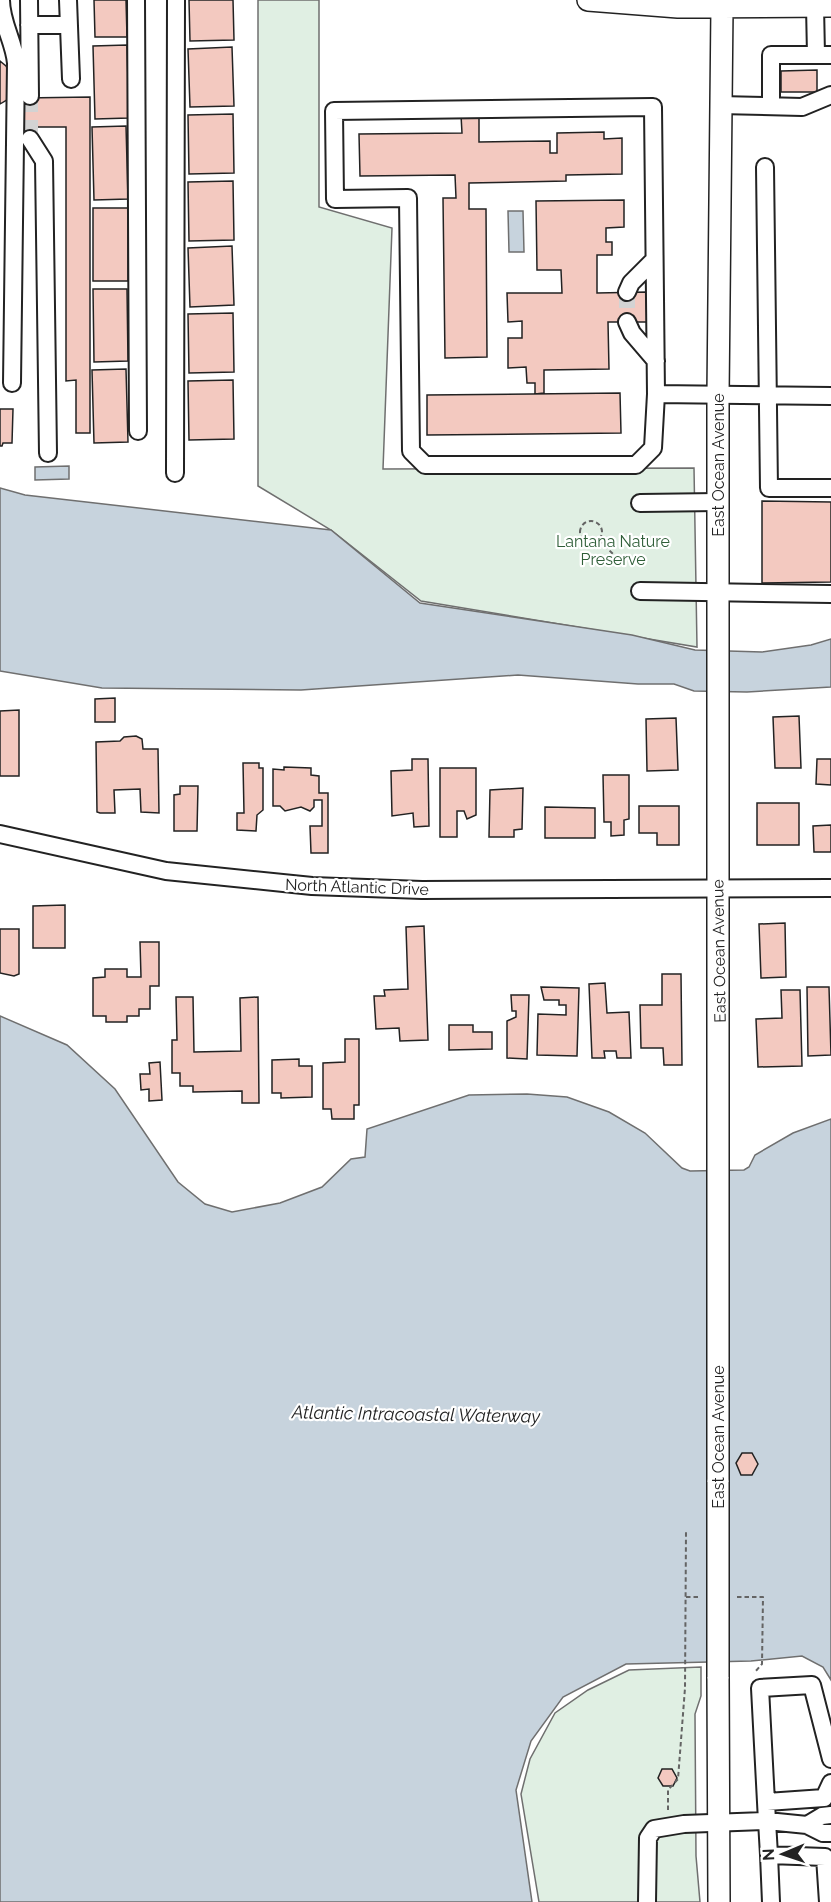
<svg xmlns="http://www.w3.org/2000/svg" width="831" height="1902" font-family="Raleway,sans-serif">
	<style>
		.green { fill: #e0efe3; stroke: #6f6f6f; stroke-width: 1.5 }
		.water { fill: #c7d3dd; stroke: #6f6f6f; stroke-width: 1.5 }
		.building { fill: #f3c9c0; stroke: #222; stroke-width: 1.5 }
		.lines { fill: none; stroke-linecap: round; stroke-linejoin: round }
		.minor-tunnel { stroke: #d3d3d3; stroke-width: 16; stroke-dasharray: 16 8; stroke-linecap: butt }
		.minor-casing { stroke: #222; stroke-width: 20 }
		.major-casing { stroke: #222; stroke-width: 24 }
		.path { stroke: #646464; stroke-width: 2; stroke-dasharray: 4.5 3; stroke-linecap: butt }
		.minor { stroke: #fff; stroke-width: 16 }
		.major { stroke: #fff; stroke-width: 21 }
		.major-bridge-casing { stroke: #222; stroke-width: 24; stroke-linecap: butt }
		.major-bridge { stroke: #fff; stroke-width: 21 }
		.labels { text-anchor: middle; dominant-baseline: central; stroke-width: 4.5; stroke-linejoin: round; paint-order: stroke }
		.street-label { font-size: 16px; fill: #222; stroke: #fff }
		.park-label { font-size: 16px; fill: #2f5e38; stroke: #fff }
		.water-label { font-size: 18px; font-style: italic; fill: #222; stroke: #fff }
	</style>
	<rect width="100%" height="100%" fill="#fff"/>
	<!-- green -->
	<path class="green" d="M258,0H319V207L392,228L383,469L694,468L697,647L421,601L331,530L258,486Z
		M701,1667V1696L695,1714L696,1856L700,1902H539L521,1794L530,1759L555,1713L588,1690L629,1670Z"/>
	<!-- water -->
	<path class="water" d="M508,211H523L524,252H509Z
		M69,466V479L35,480V467Z
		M0,488L25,495L331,530L420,603L632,635L695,650L762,652L811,645L831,639V687L747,692L694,691L674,684H638L518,675L301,690L102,688L0,671Z
		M0,1016L67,1045L115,1089L178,1182L205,1204L232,1212L280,1203L322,1187L351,1159L365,1157L367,1129L469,1095L527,1094L567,1097L609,1112L645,1133L682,1168L690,1171L744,1170L749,1167L755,1155L793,1133L831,1119V1680L823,1667L802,1656L751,1661L626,1664L563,1697L531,1741L516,1790L532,1902H0Z"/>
	<!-- building -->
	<path class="building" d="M94,0H126L127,37H95Z
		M189,0H233L234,40L190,41Z
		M127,45L129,118L95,119L93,46Z
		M232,47L234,106L190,107L188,49Z
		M0,61L6,66L11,76L12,97L0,104Z
		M817,70V92H781V71Z
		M90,97V433H76V380L66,381V127H24V98Z
		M233,114L234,173L189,174L188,115Z
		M461,115H479V142L550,141V153H557V133L604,132V139L622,138V174L566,175V181L469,183V209H486L487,357L445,358L443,198H456L455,175L360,176L359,134L462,133Z
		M126,126L128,199L94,200L92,127Z
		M233,181L234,240L189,241L188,182Z
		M624,200V227L606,228V242H612V255H597V293L646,292L647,322H608L609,369L544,370V393L535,394V383H527L526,367L508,368V338H522V321L508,322L507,293H562L561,270H537L536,201Z
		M93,208H128V281H93Z
		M232,246L234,305L190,307L188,248Z
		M93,289H127L128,361L94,362Z
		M233,313L234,372L189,373L188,314Z
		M126,369L128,442L94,443L92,370Z
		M233,380L234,439L189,440L188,381Z
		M620,393L621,433L427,435V395Z
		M0,409H13L12,443H3L2,446H0Z
		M762,501L831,502V582L762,583Z
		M115,698V722H95V699Z
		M19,710V776H0V711Z
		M799,716L801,768H775L773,717Z
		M676,718L678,770L647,771L646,719Z
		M136,736L142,739L143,749H158L159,813L141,812L140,789L114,790L115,813H100L97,812L96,742L120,741L124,737Z
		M412,759H428L429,826L414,827L413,813L392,816L391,771L412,770Z
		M817,759H831V785L816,784Z
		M243,763H259V768H263V810L257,815L256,831L237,830V813H244Z
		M284,767L311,768V775L319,776V793H328V853H311L310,826H322V800H314V807L310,811L301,807L285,811L280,806H273V769L284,770Z
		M440,768H476V815L467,819L464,811H457V837H440Z
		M603,775H629V819L624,820V835L611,836V822H604Z
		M180,786H198L197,831H174V795L180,794Z
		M523,788L522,829L514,830V837H489L490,790Z
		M757,803H799V845H757Z
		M639,806H679V845H657V833H639Z
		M545,807L595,808V838H545Z
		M831,825V852H814L813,826Z
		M65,905V948H33V906Z
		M785,923L786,977L761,978L759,924Z
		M424,926L428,1040L400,1041L399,1028L376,1029L374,996H385L384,990L408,989L406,927Z
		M0,929H19V974L14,976L0,973Z
		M140,942H159V986H150V1009H139V1016H127V1022H106V1016H93V978L105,977V969H127V977H141Z
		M662,974H681L682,1065H664L663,1048H641L640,1005H662Z
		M605,983L607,1013L629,1012L631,1058H617L616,1051H604L605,1058H592L589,984Z
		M541,987L579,988L577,1056L537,1055L538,1014L566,1015V1005H559V1000H544Z
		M807,987H829L831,1055L808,1056Z
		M781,990H800L802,1066L758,1067L756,1019L782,1018Z
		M511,995H529L527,1059L507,1058V1021L516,1017V1011H512Z
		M176,997H193L194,1052L241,1051L240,998L258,997L259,1103H242V1091L193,1092V1086H180V1073H172V1040H177Z
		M449,1025H473V1032H492V1049L449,1050Z
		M345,1039H359V1105H354V1119H332L331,1109H323V1063L345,1062Z
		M299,1059V1066H312V1097L281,1098V1093H272V1060Z
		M160,1062L162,1100L149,1101V1089L141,1090L140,1074H150L149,1063Z
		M742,1453H752L758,1464L752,1475H741L736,1463Z
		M662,1769H672L677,1778L673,1786H663L658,1778Z"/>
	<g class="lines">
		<!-- minor-tunnel -->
		<path class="minor-tunnel" d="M30,96V139
			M627,292V322"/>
		<defs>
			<path id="minor" d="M1,0C1,23 14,41 16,63L12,383
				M29,0L30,96
				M68,0L71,79
				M136,0L138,431
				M815,6L816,55
				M29,25H69
				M719,105L802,107L831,95
				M771,106V55H831
				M653,107L656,394L653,448L636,465H425L411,451L408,198L335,199L334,111Z
				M30,139L44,161L48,453
				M765,167L769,488H831
				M627,292L631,283L654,260
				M627,322L632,333L656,361
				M656,394L831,396
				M175,473L176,0
				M640,503L718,502
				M640,591L831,594
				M0,834L166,871L312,886L422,890L831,888
				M767,1802L824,1798L831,1783
				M807,1825L822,1816L831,1815
				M769,1855L767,1821L807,1825L823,1833H831
				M647,1902L648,1838L654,1829L684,1824L767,1821L760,1688L812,1685L831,1759
				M771,1902L769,1855L825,1857L828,1902"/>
			<path id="major" d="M588,0L678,7L831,6
				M718,1482V396L722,7
				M718,1677L719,1902"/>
		</defs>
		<!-- minor casing -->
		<use href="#minor" class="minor-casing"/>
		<!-- major casing -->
		<use href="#major" class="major-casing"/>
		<!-- path -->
		<path class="path" d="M580 532a11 11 0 1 1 22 0a11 11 0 1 1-22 0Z
			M599,540L615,556L640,559
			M686,1597H701
			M737,1597H763L762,1664L754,1673
			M668,1810V1790L678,1779L685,1688L686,1531"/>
		<!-- minor -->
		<use href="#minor" class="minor"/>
		<!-- major -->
		<use href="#major" class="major"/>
		<defs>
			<path id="major-bridge" d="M718,1677V1482"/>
		</defs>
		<!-- major-bridge casing -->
		<use href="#major-bridge" class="major-bridge-casing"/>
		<!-- major-bridge -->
		<use href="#major-bridge" class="major-bridge"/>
	</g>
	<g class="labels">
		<!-- street labels -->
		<g class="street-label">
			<text transform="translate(718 465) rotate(-90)">East Ocean Avenue</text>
			<text transform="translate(357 887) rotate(2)">North Atlantic Drive</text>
			<text transform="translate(719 951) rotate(-91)">East Ocean Avenue</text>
			<text transform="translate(718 1437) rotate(-90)">East Ocean Avenue</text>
		</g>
		<!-- park labels -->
		<g class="park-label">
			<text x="613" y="541">Lantana Nature<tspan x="613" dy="18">Preserve</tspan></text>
		</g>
		<!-- water labels -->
		<g class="water-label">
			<text transform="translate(416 1414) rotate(1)">Atlantic Intracoastal Waterway</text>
		</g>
	</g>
	<!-- north arrow -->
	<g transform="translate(783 1854) rotate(268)" stroke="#ffffff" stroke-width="4.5" paint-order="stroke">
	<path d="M0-4.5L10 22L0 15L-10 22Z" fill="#222222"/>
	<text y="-9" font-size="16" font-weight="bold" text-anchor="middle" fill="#222222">N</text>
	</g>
</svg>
